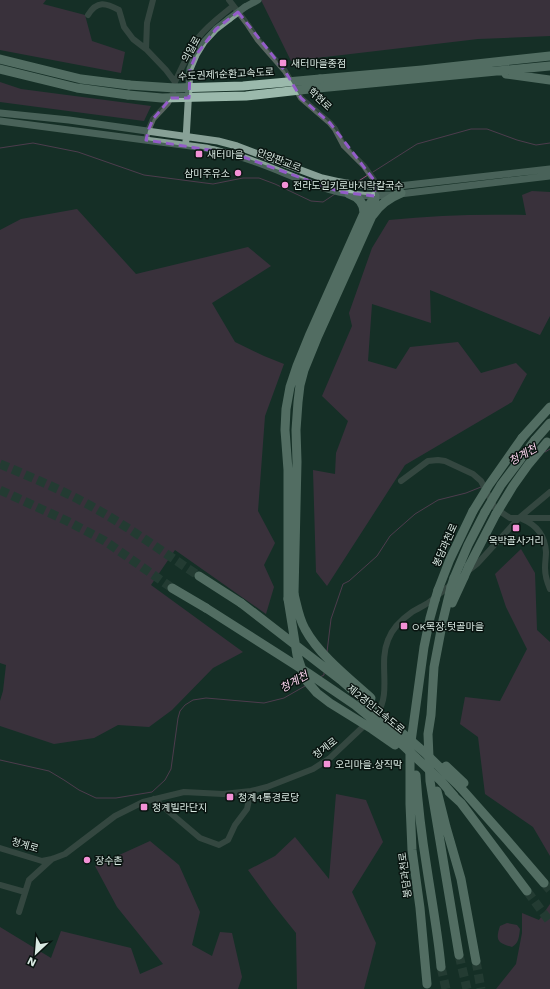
<svg xmlns="http://www.w3.org/2000/svg" width="550" height="989" font-family="'Work Sans','Noto Sans KR',sans-serif">
	<style>
		.green { fill: #643356 }
		.lines { fill: none; stroke-linecap: round; stroke-linejoin: round }
		.stream { stroke: #8f4c7c; stroke-width: 1 }
		.highway-tunnel { stroke: #334b42; stroke-width: 9; stroke-dasharray: 9 4.5; stroke-linecap: butt }
		.minor { stroke: #596560; stroke-width: 6 }
		.major { stroke: #88a197; stroke-width: 7 }
		.highway { stroke: #9bb9ac; stroke-width: 9 }
		.major-bridge { stroke: #88a197; stroke-width: 7 }
		.highway-bridge { stroke: #9bb9ac; stroke-width: 9 }
		.marked { fill: none; stroke: #935cc8; stroke-width: 3; stroke-dasharray: 8 5; stroke-linejoin: round }
		.poi-dot { fill: #f391d6; stroke: #091410; stroke-width: 1.5 }
		.labels { text-anchor: middle; dominant-baseline: central; stroke-width: 3; stroke-linejoin: round; paint-order: stroke }
		.street-label { font-size: 10px; fill: #daeae3; stroke: #091410 }
		.poi-label { font-size: 10px; fill: #daeae3; stroke: #091410; text-anchor: start }
		.water-label { font-size: 11px; font-style: italic; fill: #fdd5ef; stroke: #091410 }
	</style>
	<rect width="100%" height="100%" fill="#152f26"/>
	<!-- green -->
	<path class="green" d="M0,0H46L43,4L85,15L92,41L125,52L121,73L0,50Z
		M261,0H550V36L478,39L291,61Z
		M0,82L21,89L151,106L144,121L0,102Z
		M532,191L550,192V316L540,335L430,290L431,323L372,304L368,361L396,369L410,347L458,342L481,373L516,363L527,374L512,402L405,465L327,586L316,572L313,470L335,474L336,453L348,421L322,396L352,326L349,313L372,248L389,220C435,215 480,214 526,215L522,195Z
		M77,209L136,274L248,247L271,266L212,303L235,342L264,356L284,364L265,416L258,511L275,543L264,565L274,587L266,614L175,550L151,585L243,652L213,668L172,710L149,727L118,725L94,738L54,744L0,726V701L3,691L6,665L0,663V230L21,219Z
		M521,549L535,573L537,630L550,642V856L533,827L485,794L478,737L460,724L465,697L500,701L527,649L506,607L495,574Z
		M336,794L366,800L383,842L352,892L376,943L364,989H297L296,933L272,903L248,870L275,856L295,837L329,879Z
		M150,841L179,865L200,912L192,945L212,956L220,932L232,933L242,977L238,989H0V927L51,958L61,931L131,948L140,974L163,964L117,907L95,866Z
		M550,904V989H496L516,964L522,933V913L539,920Z
		M507,923L517,925L520,929C519,936 519,943 512,947C498,943 495,941 500,926Z"/>
	<g class="lines">
		<!-- stream -->
		<path class="stream" d="M0,148L33,143L78,152L144,175L213,184L243,178H259L275,184L311,201L323,202L335,194
			M373,172L417,144L471,129H487L517,140L536,145L550,143
			M357,182L368,175
			M545,452L550,449
			M327,652L331,619L343,584L349,581L377,556L390,536L415,514L438,500L466,493L481,487
			M320,677L324,675V673
			M0,760L49,771L64,780L79,790L96,798H116L152,792L165,780L171,769L178,718L180,711L185,705L193,700L206,698L264,703L284,698L305,686"/>
		<!-- highway-tunnel -->
		<path class="highway-tunnel" d="M0,464C31,477 62,490 91,506C129,527 163,552 199,576
			M0,490L67,521L105,541L172,588
			M544,883L550,890
			M527,891L550,922
			M459,955L467,989
			M476,961L481,989
			M441,967L446,989"/>
		<!-- minor -->
		<path class="minor" d="M229,0L248,25L258,40L285,71L301,98L330,123L335,129L344,146L364,166L374,180L375,190
			M88,15C97,0 106,3 119,10L124,27L133,39L146,49
			M175,82C182,67 189,51 198,38C208,25 221,16 233,6
			M146,140L148,131L153,119L168,103L173,93L175,82L166,70L146,49L147,23L153,0
			M401,481L428,461L438,460L445,461L473,474L481,481L495,508L510,518H550
			M522,519C537,525 545,535 546,552C546,557 545,562 545,568C545,575 547,582 550,589
			M468,571L477,564L519,518L550,492
			M377,714C392,692 378,664 388,640C392,629 402,619 412,612C417,609 423,606 428,603C436,597 444,590 452,584
			M154,799L200,838L219,845L228,840L235,825L247,809L251,791
			M0,848L42,861L52,859L65,854L115,816L143,802L184,792L223,794L251,791L267,787L313,769L330,758L367,723
			M0,885L25,892
			M19,912L29,880L52,859"/>
		<!-- major -->
		<path class="major" d="M245,7L258,0
			M0,113L69,120L218,141L237,146L322,178C345,184 367,187 390,187L550,169
			M0,121L206,148C222,152 238,155 253,161C282,171 309,185 339,192C356,196 374,196 391,195L550,176
			M186,140L190,69L196,55L204,42L216,29L229,19"/>
		<!-- highway -->
		<path class="highway" d="M0,59L81,79L129,85
			M0,69L77,88L128,95
			M506,74L550,80
			M320,79L422,70L550,56
			M318,88L550,66
			M349,194C358,197 364,203 364,213
			M373,215C380,204 389,198 401,193
			M522,438L550,407
			M535,440L550,423
			M469,566L496,514
			M199,576L241,603
			M454,578L468,545L485,512
			M451,587L443,620L434,667L431,715L428,734L430,781L459,955
			M172,588L206,608
			M438,590L450,559L473,511
			M294,594L297,462L296,430L298,402L300,385L304,370L317,338L372,216L375,199
			M288,599V470L285,430L286,409L290,387L297,366L310,334L364,213L375,196
			M452,603L464,577
			M416,775C418,807 422,838 427,869C432,902 438,934 441,967
			M460,787L507,840L544,883
			M437,791L446,827L461,879L476,961
			M449,792L461,803L527,891
			M427,984L420,908L412,850L410,804V749L424,647L430,618L435,600"/>
		<!-- major-bridge -->
		<path class="major-bridge" d="M229,19L245,7"/>
		<!-- highway-bridge -->
		<path class="highway-bridge" d="M129,85L175,88L243,86L320,79
			M128,95L162,98L246,96L318,88
			M473,511L489,485L522,438
			M485,512L501,485L535,440
			M496,514L513,486L528,465L547,442
			M464,577L469,566
			M451,587L454,578
			M294,594C297,606 299,619 305,629C319,655 350,679 371,698
			M288,599L297,655L305,679L317,693L330,703L372,729L395,745
			M435,600L438,590
			M241,603L342,681L424,752L460,787
			M206,608L308,673L355,705L394,737L441,781L454,796
			M446,766L464,783"/>
	</g>
	<!-- marked area -->
	<path d="M0 0H550V989H0ZM238,12L285,71L301,98L330,123L374,180L375,196L340,192L235,154L146,140L148,131L153,119L171,98H189L190,69L196,55L216,29Z" fill="#152f26" fill-opacity=".55" fill-rule="evenodd"/>
	<path class="marked" d="M238,12L285,71L301,98L330,123L374,180L375,196L340,192L235,154L146,140L148,131L153,119L171,98H189L190,69L196,55L216,29Z"/>
	<!-- markers -->
	<g class="poi-dot">
		<rect x="279" y="59" width="8" height="8" rx="2"/>
		<rect x="195" y="150" width="8" height="8" rx="2"/>
		<circle cx="238" cy="173" r="4"/>
		<circle cx="285" cy="185" r="4"/>
		<rect x="512" y="524" width="8" height="8" rx="2"/>
		<rect x="400" y="622" width="8" height="8" rx="2"/>
		<rect x="323" y="760" width="8" height="8" rx="2"/>
		<rect x="226" y="793" width="8" height="8" rx="2"/>
		<rect x="140" y="803" width="8" height="8" rx="2"/>
		<circle cx="87" cy="860" r="4"/>
	</g>
	<g class="labels">
		<!-- street labels -->
		<g class="street-label">
			<text transform="translate(191 49) rotate(-61)">의일로</text>
			<text transform="translate(226 74) rotate(-3)">수도권제1순환고속도로</text>
			<text transform="translate(320 99) rotate(43)">학현로</text>
			<text transform="translate(279 160) rotate(21)">안양판교로</text>
			<text transform="translate(445 545) rotate(-66)">봉담과천로</text>
			<text transform="translate(376 709) rotate(39)">제2경인고속도로</text>
			<text transform="translate(325 748) rotate(-38)">청계로</text>
			<text transform="translate(25 845) rotate(16)">청계로</text>
			<text transform="translate(405 875) rotate(-97)">봉담과천로</text>
		</g>
		<!-- poi labels -->
		<g class="poi-label">
			<text x="291" y="63">새터마을종점</text>
			<text x="207" y="154">새터마을</text>
			<text x="230" y="173" text-anchor="end">삼미주유소</text>
			<text x="293" y="185">전라도일키로바지락칼국수</text>
			<text x="516" y="540" text-anchor="middle">옥박골사거리</text>
			<text x="412" y="626">OK목장.텃골마을</text>
			<text x="335" y="764">오리마을.상직막</text>
			<text x="238" y="797">청계4통경로당</text>
			<text x="152" y="807">청계빌라단지</text>
			<text x="95" y="860">장수촌</text>
		</g>
		<!-- water labels -->
		<g class="water-label">
			<text transform="translate(523 455) rotate(-29)">청계천</text>
			<text transform="translate(294 682) rotate(-29)">청계천</text>
		</g>
	</g>
	<!-- north arrow -->
	<g transform="translate(36 953) rotate(206)" stroke="#091410" stroke-width="3" paint-order="stroke">
	<path d="M0-3L7 15L0 10L-7 15Z" fill="#daeae3"/>
	<text y="-6" font-size="11" font-weight="bold" text-anchor="middle" fill="#daeae3">N</text>
	</g>
</svg>
